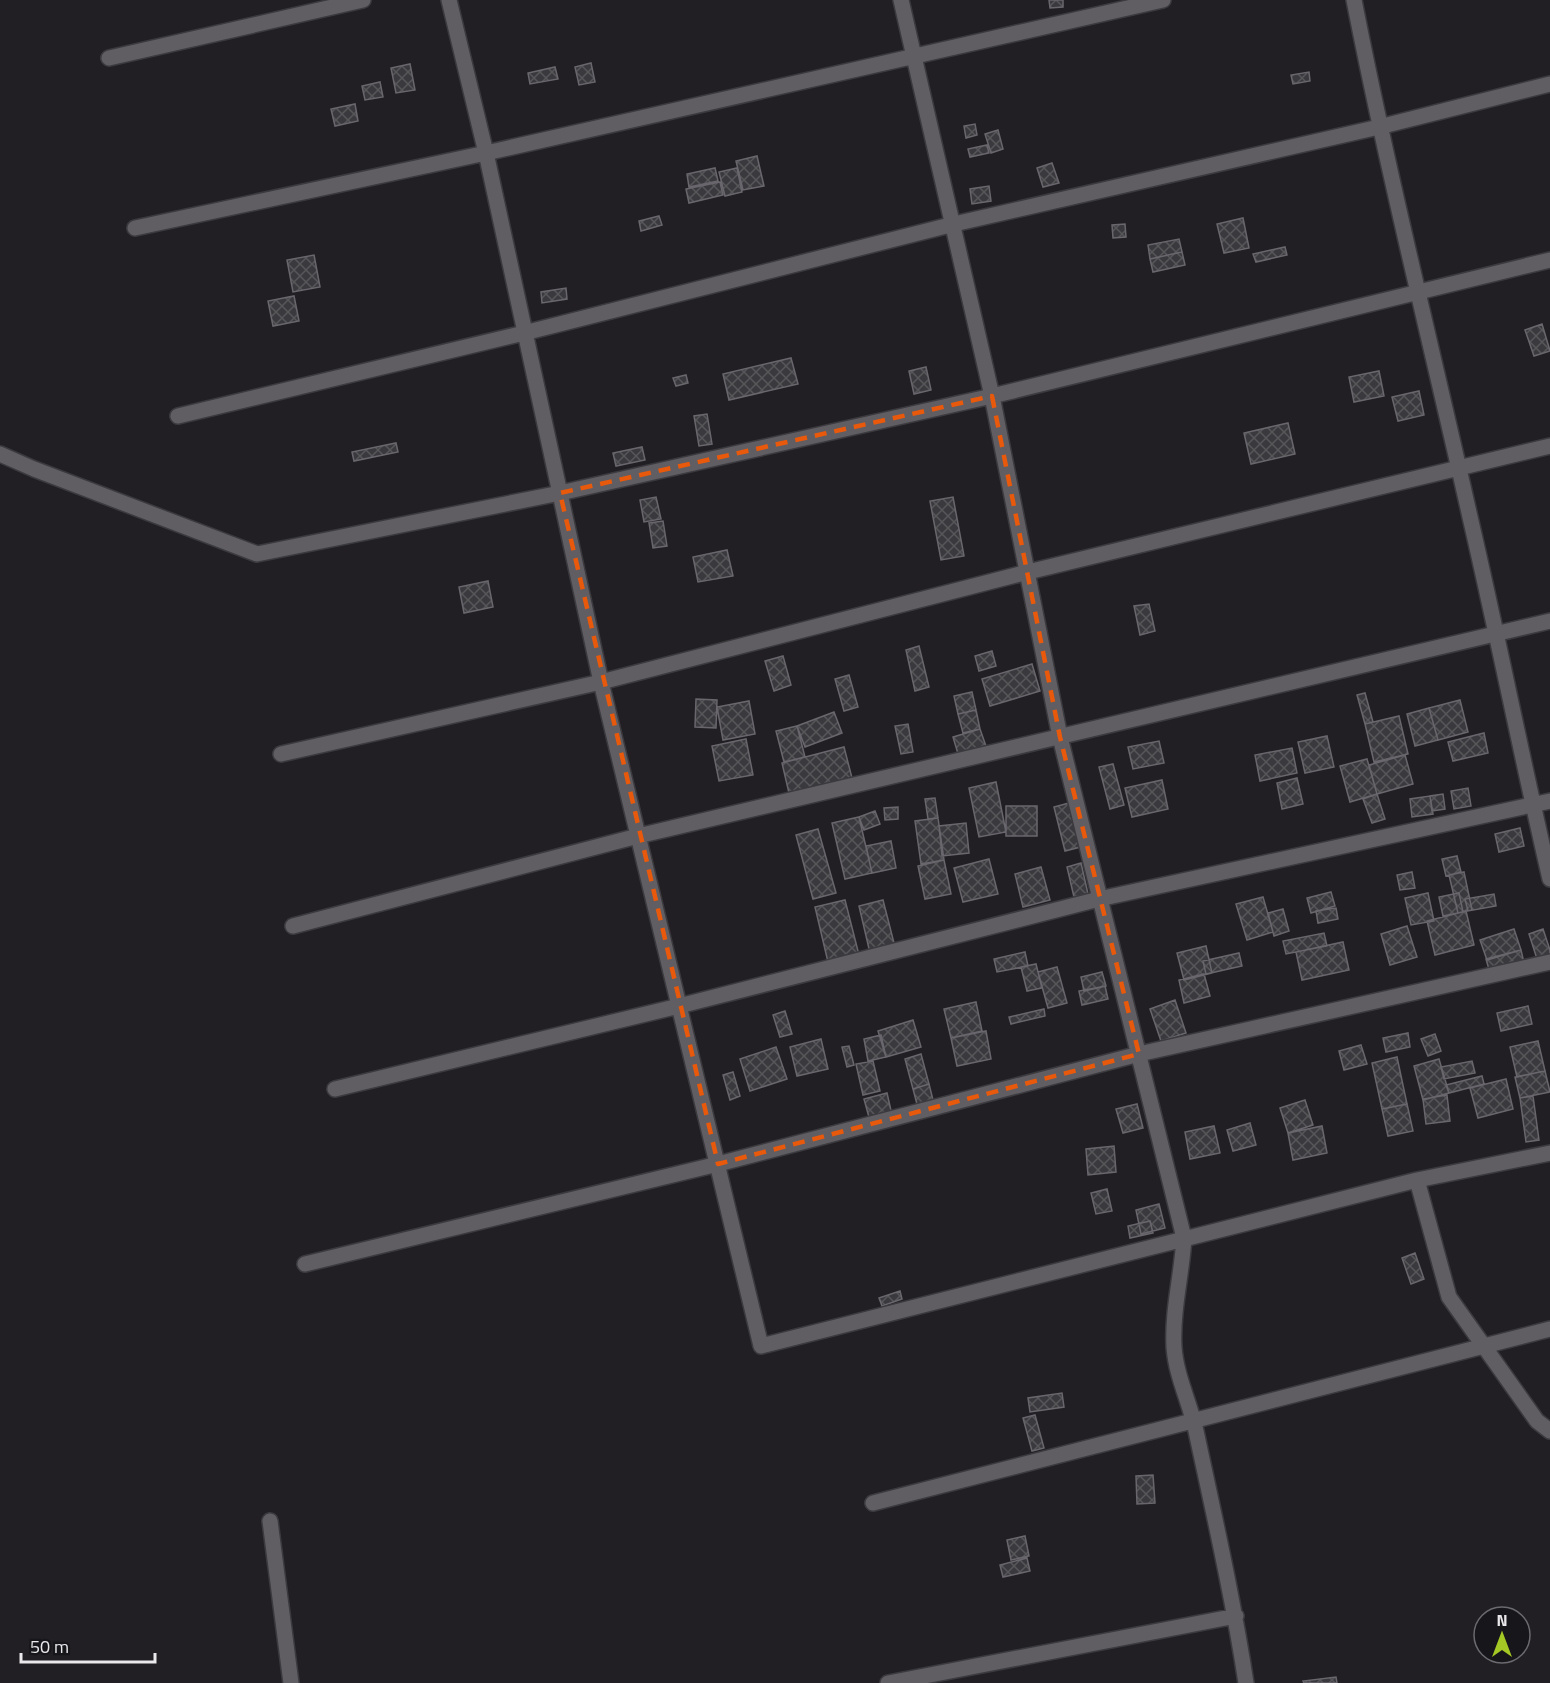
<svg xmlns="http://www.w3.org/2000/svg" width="1550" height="1683" font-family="'Titillium Web',sans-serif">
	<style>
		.building { fill: url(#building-cross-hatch); stroke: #69676d; stroke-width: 1.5 }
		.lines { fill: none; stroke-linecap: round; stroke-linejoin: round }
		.minor-casing { stroke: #3b3a3e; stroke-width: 18 }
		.minor { stroke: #605e63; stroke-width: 15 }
		.marked { fill: none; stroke: #e8590c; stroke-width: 4.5; stroke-dasharray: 12 8; stroke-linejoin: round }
	</style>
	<defs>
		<pattern id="building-cross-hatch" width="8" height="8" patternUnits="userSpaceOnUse" patternTransform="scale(1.5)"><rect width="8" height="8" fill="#3a393d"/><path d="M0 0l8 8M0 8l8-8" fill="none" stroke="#575659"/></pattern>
	</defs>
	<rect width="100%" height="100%" fill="#211f23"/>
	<!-- building -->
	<path class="building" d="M1049,0H1063V7L1050,8Z
		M591,63L595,82L579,85L575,67Z
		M410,64L415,90L396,93L391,68Z
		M555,67L558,79L530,84L528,73Z
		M1309,72L1310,81L1293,84L1291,75Z
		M380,82L383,97L365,100L362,86Z
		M355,104L358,121L335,126L331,109Z
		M975,124L977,135L966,138L964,126Z
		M998,130L1003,149L991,153L985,134Z
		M987,145L989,153L970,157L968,149Z
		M757,156L764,186L743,190L736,161Z
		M1052,163L1059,183L1043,187L1037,168Z
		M715,168L718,181L689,187L687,174Z
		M737,168L742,192L725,196L719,172Z
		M720,182L723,195L689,203L686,189Z
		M989,186L991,201L972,204L970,189Z
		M659,216L662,225L641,231L639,221Z
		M1243,218L1249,248L1224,253L1217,224Z
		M1125,224L1126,237L1113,238L1112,225Z
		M1179,239L1182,252L1150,259L1148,245Z
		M1285,247L1287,255L1256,262L1253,254Z
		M1182,252L1185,265L1153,272L1150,259Z
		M314,255L320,287L293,292L287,260Z
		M566,288L567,299L542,303L541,292Z
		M294,296L299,321L273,326L268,301Z
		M1542,324L1550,351L1534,356L1525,330Z
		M791,358L798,384L729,400L723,374Z
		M926,367L931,390L914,394L909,371Z
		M1379,371L1384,396L1354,402L1349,377Z
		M686,375L688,383L676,386L673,378Z
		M1419,391L1424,415L1398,421L1392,397Z
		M707,414L712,444L699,446L694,416Z
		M1288,423L1295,454L1251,464L1244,433Z
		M396,443L398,452L354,461L352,452Z
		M642,447L645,460L616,466L613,453Z
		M656,497L661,519L644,522L640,500Z
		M953,497L964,556L941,560L930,501Z
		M663,521L667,546L653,548L649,523Z
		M727,550L733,576L698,582L693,557Z
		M488,581L493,607L464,613L459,587Z
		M1149,604L1155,631L1140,635L1134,606Z
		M919,646L929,687L915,691L906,650Z
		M992,651L996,666L979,671L975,656Z
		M783,656L791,685L774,691L765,661Z
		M1032,664L1040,691L990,706L982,679Z
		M849,675L858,707L844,711L835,679Z
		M972,692L976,710L958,714L954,696Z
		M1365,693L1373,722L1365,724L1357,695Z
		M696,699L717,700L716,728L695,727Z
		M1460,700L1468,732L1438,740L1429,708Z
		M749,701L755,734L723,740L717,707Z
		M1429,708L1438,740L1415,746L1407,714Z
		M976,710L980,729L963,733L958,714Z
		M834,712L842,733L805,747L797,726Z
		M1399,716L1408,754L1374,762L1365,724Z
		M908,724L913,752L901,754L895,726Z
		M797,726L805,757L784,762L776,731Z
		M980,729L987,749L959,757L953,737Z
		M1484,733L1488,753L1453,761L1448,742Z
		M1327,736L1334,767L1305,773L1298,742Z
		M746,739L753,775L719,781L712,746Z
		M1159,741L1164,763L1133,769L1128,747Z
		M844,747L852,778L789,793L782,763Z
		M1292,748L1297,773L1260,781L1255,755Z
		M1405,755L1413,784L1377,794L1369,765Z
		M1367,759L1377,794L1350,802L1340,766Z
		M1113,764L1124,805L1110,809L1099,767Z
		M1297,778L1303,804L1282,809L1277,783Z
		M1162,780L1168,809L1132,817L1125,788Z
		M996,782L1006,832L979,837L969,788Z
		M1468,788L1471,806L1454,809L1451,791Z
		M1377,794L1385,819L1372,823L1363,799Z
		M1443,794L1445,809L1432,811L1430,796Z
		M1430,796L1433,814L1412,817L1410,799Z
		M935,798L938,818L928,819L925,799Z
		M1069,803L1081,847L1065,851L1054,807Z
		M1006,806H1037V836H1006Z
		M898,807V819L885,820L884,808Z
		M875,811L880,824L864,830L859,817Z
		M859,817L872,873L845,879L832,823Z
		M938,818L944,860L921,864L915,821Z
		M966,823L969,853L942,856L939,826Z
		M1520,828L1524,846L1499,852L1495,834Z
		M818,829L836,893L813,899L796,835Z
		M891,841L896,868L872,873L866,846Z
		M1457,856L1461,872L1446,876L1442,859Z
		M989,859L998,894L963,902L954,868Z
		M944,860L951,894L925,899L918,866Z
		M1081,863L1088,894L1074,897L1067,867Z
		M1041,867L1050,900L1023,907L1015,874Z
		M1412,872L1415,888L1400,890L1397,875Z
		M1464,872L1472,910L1458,913L1449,875Z
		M1331,892L1335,906L1311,913L1307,898Z
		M1428,893L1434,921L1411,925L1405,898Z
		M1459,893L1463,912L1443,916L1439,897Z
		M1494,894L1496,906L1468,911L1465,899Z
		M1263,897L1273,932L1247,940L1236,904Z
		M845,900L859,955L828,962L815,907Z
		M883,900L895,947L870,953L859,906Z
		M1336,908L1338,919L1318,923L1316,911Z
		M1283,909L1289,931L1274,936L1268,913Z
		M1466,911L1474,945L1435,955L1427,921Z
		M1407,926L1417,957L1390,965L1381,934Z
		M1514,929L1521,950L1487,960L1480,940Z
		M1543,929L1550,950V958L1538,962L1529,934Z
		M1324,933L1327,946L1286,954L1283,941Z
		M1343,942L1349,970L1302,980L1296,952Z
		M1206,946L1212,973L1184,980L1177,953Z
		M1521,950L1524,963L1490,973L1486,959Z
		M1025,952L1028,966L997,972L994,959Z
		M1239,953L1242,966L1206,974L1203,961Z
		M1036,964L1042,988L1027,991L1021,967Z
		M1057,967L1067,1003L1048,1008L1038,972Z
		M1102,972L1106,986L1084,991L1081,977Z
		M1204,974L1210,996L1184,1003L1179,980Z
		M1105,986L1108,999L1082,1005L1079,991Z
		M1175,1000L1186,1033L1161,1041L1150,1009Z
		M976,1002L982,1031L951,1038L944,1009Z
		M1528,1006L1532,1024L1501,1031L1497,1013Z
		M1044,1009L1045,1016L1011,1024L1009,1017Z
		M785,1011L792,1034L780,1037L773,1015Z
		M913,1020L921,1047L886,1057L878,1031Z
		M986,1031L991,1059L957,1066L951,1038Z
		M1408,1033L1410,1047L1386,1052L1383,1038Z
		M1435,1034L1441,1051L1428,1056L1421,1039Z
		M881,1035L886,1057L868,1061L864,1039Z
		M821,1039L828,1069L797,1076L790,1047Z
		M1538,1041L1545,1071L1517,1077L1510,1047Z
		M1361,1045L1367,1064L1344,1070L1339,1051Z
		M849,1046L854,1065L847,1067L842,1047Z
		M776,1047L787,1079L750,1091L740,1059Z
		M921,1054L929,1084L913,1089L905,1059Z
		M1397,1057L1407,1104L1382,1109L1372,1063Z
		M1439,1059L1449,1093L1423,1100L1414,1066Z
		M873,1061L880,1091L863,1095L856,1064Z
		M1472,1061L1475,1073L1444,1079L1441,1067Z
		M1545,1071L1550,1092L1520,1098L1515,1077Z
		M733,1072L740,1096L730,1100L723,1075Z
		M1482,1076L1484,1084L1449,1093L1446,1085Z
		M1506,1079L1513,1109L1478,1118L1470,1088Z
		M929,1084L934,1104L918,1108L913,1089Z
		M887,1093L892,1115L870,1121L864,1099Z
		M1447,1095L1450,1121L1426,1124L1423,1099Z
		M1533,1096L1539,1140L1526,1142L1520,1098Z
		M1305,1100L1313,1125L1288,1133L1280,1108Z
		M1137,1104L1143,1128L1123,1133L1116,1109Z
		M1407,1104L1413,1131L1388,1136L1382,1109Z
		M1250,1123L1256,1145L1233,1151L1227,1130Z
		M1214,1126L1220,1153L1190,1159L1185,1132Z
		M1322,1126L1327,1153L1293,1160L1288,1133Z
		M1114,1146L1116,1172L1088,1175L1086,1149Z
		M1107,1189L1112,1211L1096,1214L1091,1193Z
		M1159,1204L1165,1228L1141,1234L1136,1210Z
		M1150,1221L1153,1233L1130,1238L1128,1226Z
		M1415,1253L1424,1279L1411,1284L1402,1258Z
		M900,1291L902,1299L882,1306L879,1298Z
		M1062,1393L1064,1407L1030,1412L1028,1398Z
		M1035,1415L1044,1448L1032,1451L1023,1418Z
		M1153,1475L1155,1503L1137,1504L1136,1476Z
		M1025,1536L1029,1556L1011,1560L1007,1540Z
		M1027,1558L1030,1571L1003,1577L1000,1565Z
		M1336,1677L1337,1683H1304L1303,1681Z"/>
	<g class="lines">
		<defs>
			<path id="minor" d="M449,0L486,153L601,682L761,1346L1417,1180L1550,1153
				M901,0L992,396L1060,737L1184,1238C1182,1274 1172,1310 1174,1347C1176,1376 1190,1403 1196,1431C1214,1515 1233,1598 1246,1683
				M1354,0C1388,173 1431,344 1470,517C1498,637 1522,759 1550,879
				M109,58L363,0
				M135,228L486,153L1163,0
				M178,416L524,333L954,224L1379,127L1550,84
				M0,454L34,469L257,554L560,493L992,396L1550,260
				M281,754L601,682L1028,572L1550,446
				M293,926L638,836L1550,621
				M335,1089L679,1006L1099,899L1550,801
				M1417,1180L1449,1297L1537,1421L1550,1431
				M305,1264L718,1164L1139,1054L1550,962
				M873,1503L1550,1329
				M270,1521L291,1683
				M888,1683L1236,1616"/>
		</defs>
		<!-- minor casing -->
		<use href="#minor" class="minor-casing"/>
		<!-- minor -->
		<use href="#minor" class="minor"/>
	</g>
	<!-- marked area -->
	<path class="marked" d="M992,396L1060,737L1139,1054L718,1164L560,493Z"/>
	<!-- north arrow -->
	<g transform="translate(1502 1635)"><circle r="28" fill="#17161a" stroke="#6b6a6e" stroke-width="1.5"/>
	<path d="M0-4.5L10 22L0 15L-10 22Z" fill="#a4c824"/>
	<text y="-9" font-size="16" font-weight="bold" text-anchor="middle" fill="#eae8eb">N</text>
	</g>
	<!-- scale -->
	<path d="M21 1653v9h134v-9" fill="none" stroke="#eae8eb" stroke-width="3"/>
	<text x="30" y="1653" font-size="18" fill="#eae8eb" stroke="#17161a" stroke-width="4.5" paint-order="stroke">50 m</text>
</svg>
